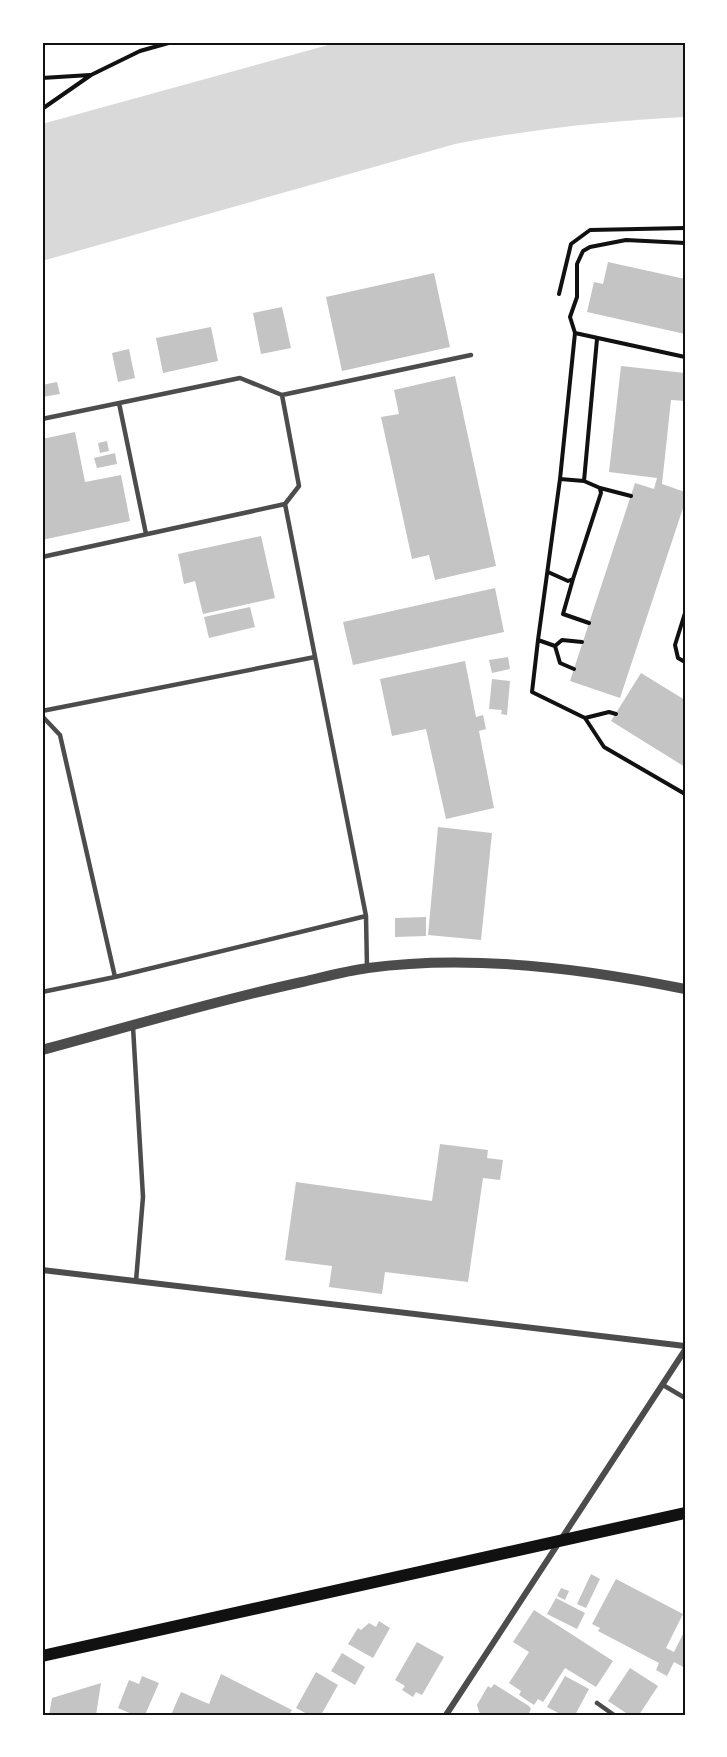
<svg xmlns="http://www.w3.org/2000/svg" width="727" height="1757" font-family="'Archivo Narrow',sans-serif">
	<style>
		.water { fill: #d9d9d9 }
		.building { fill: #c4c4c4 }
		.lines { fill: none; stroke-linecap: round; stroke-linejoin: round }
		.path { stroke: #111; stroke-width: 4 }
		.service { stroke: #4c4c4c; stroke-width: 4.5 }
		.minor { stroke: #4c4c4c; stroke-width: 6 }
		.tertiary { stroke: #4c4c4c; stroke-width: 10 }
		.secondary { stroke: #111; stroke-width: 12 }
		.neatline { fill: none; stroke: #111; stroke-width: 2 }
	</style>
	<rect width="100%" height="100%" fill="#fff"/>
	<!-- water -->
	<path class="water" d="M339,42H685V117C607,121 531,129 455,144L42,261V124Z"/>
	<!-- building -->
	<path class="building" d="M608,262L685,279V334L587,312L594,282L603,284Z
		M434,273L450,347L342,371L326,297Z
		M282,307L291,348L261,354L253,313Z
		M211,327L218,361L163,373L156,338Z
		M129,349L135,378L118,382L112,353Z
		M621,366L685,373V401L671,400L662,484L685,492V502L620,698L570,681L635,483L654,489L657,478L609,472Z
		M455,376L496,566L435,580L429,555L412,559L381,417L399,414L394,390Z
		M57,382L60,394L42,397V385Z
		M75,432L85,482L121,475L130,521L42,540V439Z
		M107,441L109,451L100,453L98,443Z
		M115,453L117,464L97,468L94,458Z
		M261,536L275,598L203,614L195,581L184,584L178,554Z
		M495,588L504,632L353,665L343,622Z
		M250,607L255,627L209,638L204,617Z
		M508,657L510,669L492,673L489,660Z
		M465,661L476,717L483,715L486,729L479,731L494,808L446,819L426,729L392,736L380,679Z
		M641,673L685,700V767L611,721Z
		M492,679L510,681L507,715L501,714L502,710L489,709Z
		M438,827L492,833L481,940L428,935Z
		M426,917V936L395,937V918Z
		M440,1144L488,1150L487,1158L503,1160L500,1180L483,1178L468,1282L385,1272L382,1294L329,1287L332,1266L285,1260L296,1182L432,1201Z
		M591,1574L600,1579L586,1608L577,1604Z
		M616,1579L683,1614L666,1648L674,1652L685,1630V1668L674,1662L667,1676L656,1670L659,1663L598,1631L600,1628L592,1624Z
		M561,1588L569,1591L565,1600L557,1596Z
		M556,1598L585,1613L577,1629L547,1614Z
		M534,1610L613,1661L596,1687L565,1668L543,1702L538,1699L534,1705L519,1695L521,1691L509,1683L529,1652L513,1642Z
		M379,1621L390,1628L373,1658L348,1644L358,1628L361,1630L369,1623L376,1627Z
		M417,1642L444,1657L422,1695L416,1692L413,1697L402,1690L405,1686L395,1680Z
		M342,1653L365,1667L355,1685L331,1671Z
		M630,1668L658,1686L639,1715H629L608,1701Z
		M316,1672L338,1685L321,1715H309L296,1708Z
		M221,1674L292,1710L289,1715H171L181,1692L209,1704Z
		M142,1676L159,1683L145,1715H134L118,1708L129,1680L139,1684Z
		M565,1676L589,1689L575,1715H562L547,1707Z
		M101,1683L96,1715H49L52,1698Z
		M494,1684L529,1706L531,1709L528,1715H484L479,1712L477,1705L488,1686L491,1688Z"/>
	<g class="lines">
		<!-- path -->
		<path class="path" d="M42,78L90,75
			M42,109L91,75L140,51L172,42
			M685,243L626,240L590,247L583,251L577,264V297L570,317L575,333L685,357
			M559,294L571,244L590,230L685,228
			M575,333L560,479L584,481
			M597,339L584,481L600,488L631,496
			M548,572L568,581L573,579L563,614L589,623
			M573,579L601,493L600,489
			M685,613L675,645L678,658L685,662
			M538,640L560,479
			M555,646L538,640L532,692L585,718L609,712L616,714
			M574,669L560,663L555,646L562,640L582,642
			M585,718L604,747L685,794"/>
		<!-- service -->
		<path class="service" d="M282,395L471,355
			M119,403L146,534
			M42,419L240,378L282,395L299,486L285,504L366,916L367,968
			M42,557L285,504
			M42,711L315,657
			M42,716L60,735L115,977
			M42,992L115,977L366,916
			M133,1027L143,1197L136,1281
			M663,1385L685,1398
			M597,1703L614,1715"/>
		<!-- minor -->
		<path class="minor" d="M42,1270L685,1346
			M446,1715L685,1350"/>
		<!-- tertiary -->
		<path class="tertiary" d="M42,1050C128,1027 214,1001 302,982C324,977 346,971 368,968C468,954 587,969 685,989"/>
		<!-- secondary -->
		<path class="secondary" d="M42,1656L685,1513"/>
	</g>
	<!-- border -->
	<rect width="727" height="1757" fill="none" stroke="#ffffff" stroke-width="87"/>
	<rect x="44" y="44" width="640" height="1670" class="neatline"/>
</svg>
